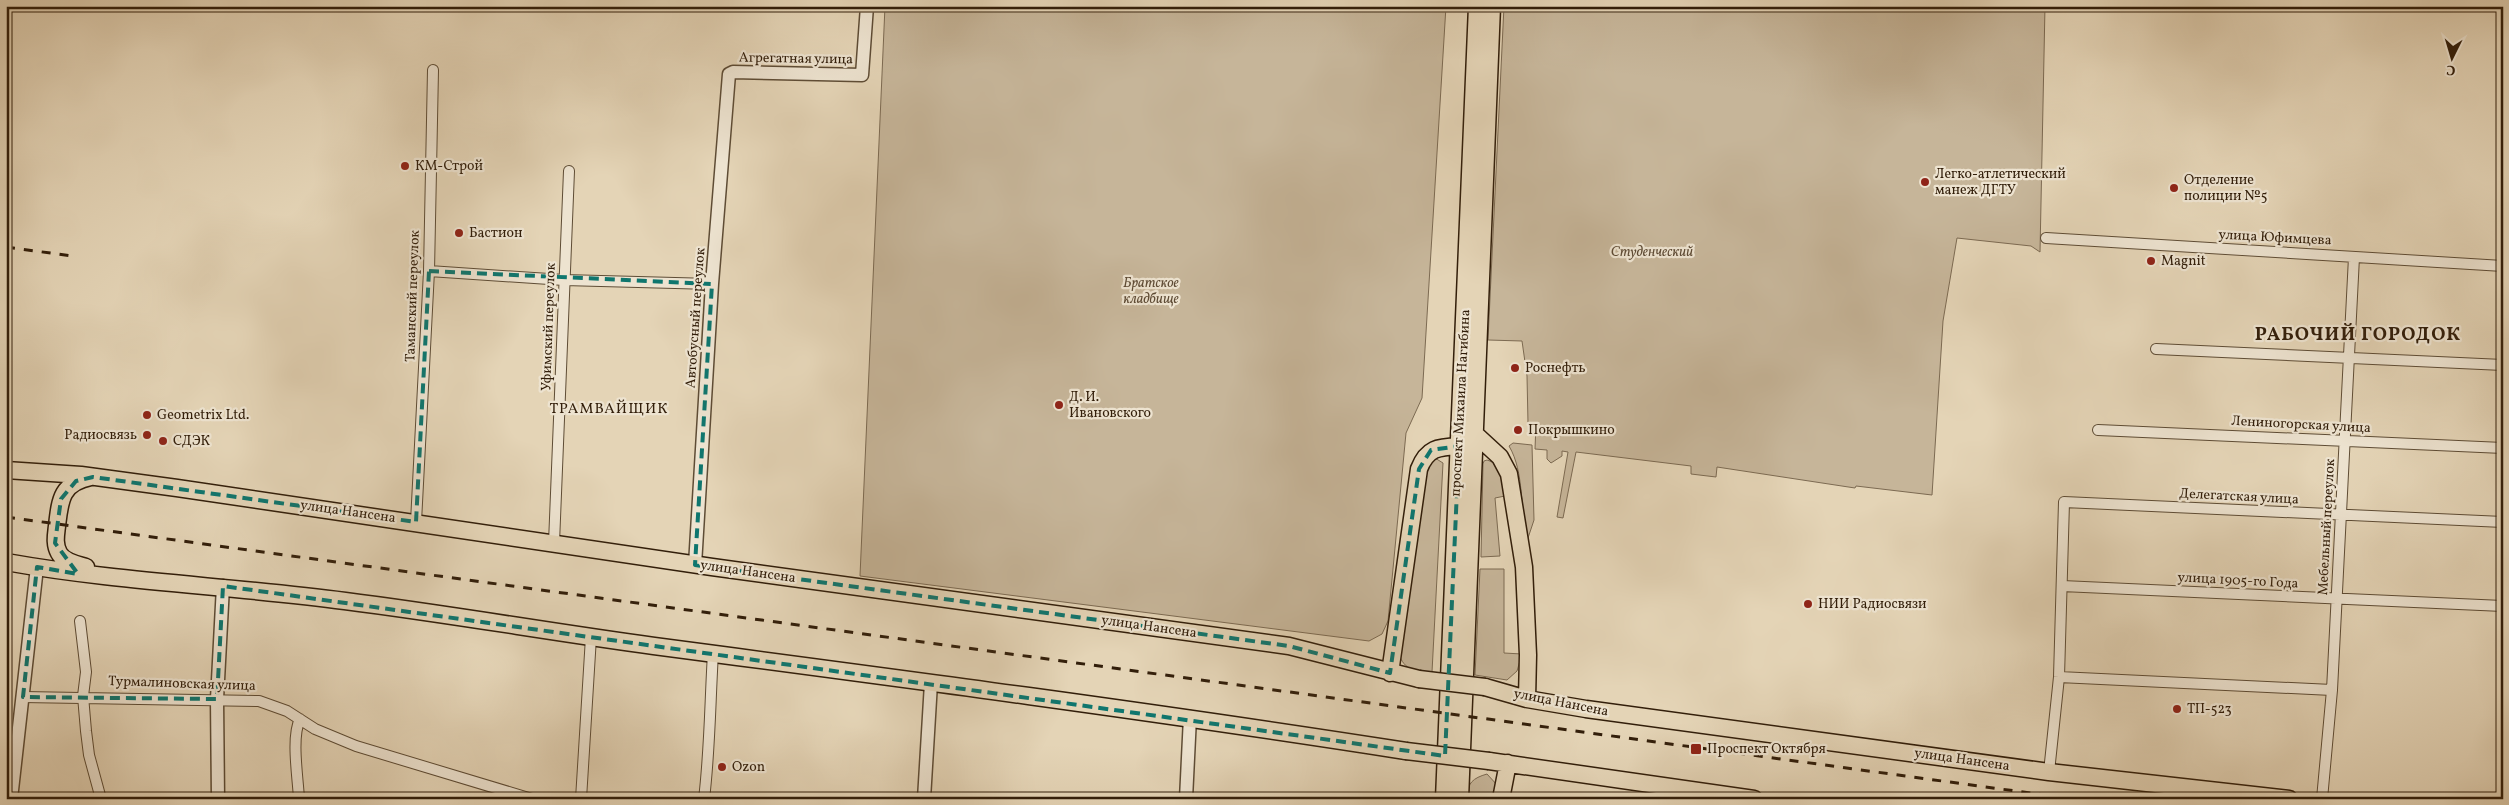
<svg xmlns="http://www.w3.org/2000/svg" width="2509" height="805" font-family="Vollkorn,serif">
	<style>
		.green { fill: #c6b599; stroke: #7c6a52 }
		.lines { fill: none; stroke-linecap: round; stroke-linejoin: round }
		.minor-casing { stroke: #5e4c35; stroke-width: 12 }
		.tertiary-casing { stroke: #5e4c35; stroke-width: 15 }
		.primary-casing { stroke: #321e0a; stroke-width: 19 }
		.minor { stroke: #ede3d0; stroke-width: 10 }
		.tertiary { stroke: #ede3d0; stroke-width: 12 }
		.primary { stroke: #e4d4b6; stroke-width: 16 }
		.rail { stroke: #321e0a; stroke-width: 3; stroke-dasharray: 9 9; stroke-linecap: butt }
		.primary-bridge-casing { stroke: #321e0a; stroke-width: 19; stroke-linecap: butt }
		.primary-bridge { stroke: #e4d4b6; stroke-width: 16 }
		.marked { fill: none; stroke: #0f766e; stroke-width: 4; stroke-dasharray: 10 6; stroke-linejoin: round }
		.poi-dot { fill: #8f2418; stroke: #ede3d0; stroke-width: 2 }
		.labels { text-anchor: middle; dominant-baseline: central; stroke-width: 4.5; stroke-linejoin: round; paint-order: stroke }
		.street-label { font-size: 14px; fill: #321e0a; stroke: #ede3d0 }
		.poi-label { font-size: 14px; fill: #321e0a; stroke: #ede3d0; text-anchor: start }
		.park-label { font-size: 14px; font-style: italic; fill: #5e4b35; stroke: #ede3d0 }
		.neighbourhood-label { font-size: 15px; letter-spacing: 1px; fill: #321e0a; stroke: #ede3d0 }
		.district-label { font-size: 19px; font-weight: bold; letter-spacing: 1px; fill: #321e0a; stroke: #ede3d0 }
	</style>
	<rect width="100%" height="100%" fill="#e4d4b6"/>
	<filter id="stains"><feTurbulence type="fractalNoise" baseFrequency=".004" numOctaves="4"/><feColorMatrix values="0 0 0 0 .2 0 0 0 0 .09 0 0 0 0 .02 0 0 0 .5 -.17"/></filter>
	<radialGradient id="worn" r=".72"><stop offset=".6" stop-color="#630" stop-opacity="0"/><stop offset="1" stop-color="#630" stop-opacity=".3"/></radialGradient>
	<!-- green -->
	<path class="green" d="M885,6H1446L1422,398L1406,433L1388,621L1382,634L1369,641L860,576Z
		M1504,6H2045L2040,252L2031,246L1957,238L1943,321L1932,495L1856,486L1855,488L1717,467L1716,477L1691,474V466L1576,452L1563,518L1557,517L1568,452L1562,451V456L1551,463L1547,459V450L1535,449L1536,424L1528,423L1527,376L1522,341L1488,340Z
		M1513,443L1532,445L1534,520L1528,538C1519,509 1525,473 1509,446Z
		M1435,458L1443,463L1432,672C1418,672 1406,671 1400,657L1424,466Z
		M1487,460C1504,465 1502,481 1505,496L1495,498L1500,556L1481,557L1483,464L1484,461Z
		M1480,569H1504V653L1522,654L1517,671L1507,680L1475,675Z
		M1487,774L1498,786L1496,799H1466C1467,783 1473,778 1487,774Z"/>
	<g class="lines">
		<defs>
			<path id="minor" d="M2046,238L2503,266
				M429,271L564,280L712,284
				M2156,349L2503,365
				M2098,430L2503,448
				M416,522L429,271L433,70
				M554,543L569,171
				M2062,586L2503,606
				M80,621L86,672L83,696L86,731L89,755L101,799
				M2059,677L2332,690
				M23,697L259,701L287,711L315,729L356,746L532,799
				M2049,772L2059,677L2064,502L2503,522
				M299,799C298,778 291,737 300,719
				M581,799L591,637
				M704,799C710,750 710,702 713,653
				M2322,799L2332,690L2354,257"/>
			<path id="tertiary" d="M695,565L712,284L729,74L733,72L862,75L867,6
				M11,799L37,567
				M218,799L217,699L223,586
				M924,799L931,683
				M1186,799L1190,717"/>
			<path id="primary" d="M1475,434L1500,457L1509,474L1524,567L1528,655L1527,699
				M6,470L81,475L177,488L712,567L1289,646L1419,679
				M6,562C118,582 232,586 345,601C448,614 551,632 654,646C905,679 1156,712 1406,751
				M86,567C76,564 64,562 59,553C54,544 56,535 57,526C60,500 61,483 91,477
				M1390,673L1419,469C1427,448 1438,447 1459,446
				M1485,687L1527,699L1586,709L2049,772L2289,799
				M1489,761L1754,799
				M1444,799L1477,6
				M1460,799L1492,6
				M1501,799L1508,763"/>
		</defs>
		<!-- minor casing -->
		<use href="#minor" class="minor-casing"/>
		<!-- tertiary casing -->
		<use href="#tertiary" class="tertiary-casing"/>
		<!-- primary casing -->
		<use href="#primary" class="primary-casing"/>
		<!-- minor -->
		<use href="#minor" class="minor"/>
		<!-- tertiary -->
		<use href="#tertiary" class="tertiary"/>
		<!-- primary -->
		<use href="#primary" class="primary"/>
		<!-- rail -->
		<path class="rail" d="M6,7L7,6
			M6,247L72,256
			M6,517L2074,799"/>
		<defs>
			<path id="primary-bridge" d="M1419,679L1485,687
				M1406,751L1489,761"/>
		</defs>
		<!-- primary-bridge casing -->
		<use href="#primary-bridge" class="primary-bridge-casing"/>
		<!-- primary-bridge -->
		<use href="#primary-bridge" class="primary-bridge"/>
	</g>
	<!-- marked area -->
	<path class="marked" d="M429,271L712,284L695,565L1289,646L1390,673L1419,469L1431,450L1459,446L1445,756L223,586L217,699L23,697L37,567L78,574L55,543L61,499L76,481L93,477L416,522Z"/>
	<!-- markers -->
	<g class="poi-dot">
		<circle cx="405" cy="166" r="5"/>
		<circle cx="1925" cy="182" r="5"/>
		<circle cx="2174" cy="188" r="5"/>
		<circle cx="459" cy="233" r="5"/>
		<circle cx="2151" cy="261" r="5"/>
		<circle cx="1515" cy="368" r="5"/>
		<circle cx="1059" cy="405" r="5"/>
		<circle cx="147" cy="415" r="5"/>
		<circle cx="1518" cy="430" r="5"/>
		<circle cx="147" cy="435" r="5"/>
		<circle cx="163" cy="441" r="5"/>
		<circle cx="1808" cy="604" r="5"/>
		<circle cx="2177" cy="709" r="5"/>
		<rect x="1690" y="743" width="12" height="12" rx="2.5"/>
		<circle cx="722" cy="767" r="5"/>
	</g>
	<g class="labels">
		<!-- street labels -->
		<g class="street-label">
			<text transform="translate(796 59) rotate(1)">Агрегатная улица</text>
			<text transform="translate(2275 238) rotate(3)">улица Юфимцева</text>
			<text transform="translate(413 296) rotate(-88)">Таманский переулок</text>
			<text transform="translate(696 318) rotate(-86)">Автобусный переулок</text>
			<text transform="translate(549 327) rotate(-88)">Уфимский переулок</text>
			<text transform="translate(1461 403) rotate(-87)">проспект Михаила Нагибина</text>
			<text transform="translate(2301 425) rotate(3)">Лениногорская улица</text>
			<text transform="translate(2239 497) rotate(3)">Делегатская улица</text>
			<text transform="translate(348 512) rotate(8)">улица Нансена</text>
			<text transform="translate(2327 527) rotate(-87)">Мебельный переулок</text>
			<text transform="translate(748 572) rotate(8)">улица Нансена</text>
			<text transform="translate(2238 581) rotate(3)">улица 1905-го Года</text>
			<text transform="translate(1149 627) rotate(8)">улица Нансена</text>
			<text transform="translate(182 684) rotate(2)">Турмалиновская улица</text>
			<text transform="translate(1561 703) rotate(11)">улица Нансена</text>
			<text transform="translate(1962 760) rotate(8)">улица Нансена</text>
		</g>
		<!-- poi labels -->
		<g class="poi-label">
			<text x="415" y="166">КМ-Строй</text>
			<text x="1935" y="174">Легко-атлетический<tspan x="1935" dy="16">манеж ДГТУ</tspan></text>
			<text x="2184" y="180">Отделение<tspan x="2184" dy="16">полиции №5</tspan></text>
			<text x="469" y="233">Бастион</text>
			<text x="2161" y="261">Magnit</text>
			<text x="1525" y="368">Роснефть</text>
			<text x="1069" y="397">Д. И.<tspan x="1069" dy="16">Ивановского</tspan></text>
			<text x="157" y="415">Geometrix Ltd.</text>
			<text x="1528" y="430">Покрышкино</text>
			<text x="137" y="435" text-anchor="end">Радиосвязь</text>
			<text x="173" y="441">СДЭК</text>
			<text x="1818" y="604">НИИ Радиосвязи</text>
			<text x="2187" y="709">ТП-523</text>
			<text x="1707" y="749">Проспект Октября</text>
			<text x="732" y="767">Ozon</text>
		</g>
		<!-- park labels -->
		<g class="park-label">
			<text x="1652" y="252">Студенческий</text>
			<text x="1151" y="283">Братское<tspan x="1151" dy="16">кладбище</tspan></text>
		</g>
		<!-- neighbourhood labels -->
		<g class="neighbourhood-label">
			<text x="609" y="409">ТРАМВАЙЩИК</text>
		</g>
		<!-- district labels -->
		<g class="district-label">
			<text x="2358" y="335">РАБОЧИЙ ГОРОДОК</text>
		</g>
	</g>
	<!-- margin -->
	<rect width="2509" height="805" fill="none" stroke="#e4d4b6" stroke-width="25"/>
	<rect x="8" y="8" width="2494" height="790" fill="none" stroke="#321e0a" stroke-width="2.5"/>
	<rect x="12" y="12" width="2484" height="780" fill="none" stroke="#321e0a"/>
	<!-- north arrow -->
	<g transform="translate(2452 58) rotate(185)" stroke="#ede3d0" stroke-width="4" paint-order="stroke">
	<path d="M0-4L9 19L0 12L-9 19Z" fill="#321e0a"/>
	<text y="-8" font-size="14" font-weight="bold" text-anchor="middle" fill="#321e0a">С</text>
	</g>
	<rect width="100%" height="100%" filter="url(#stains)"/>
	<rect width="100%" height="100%" fill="url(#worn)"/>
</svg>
